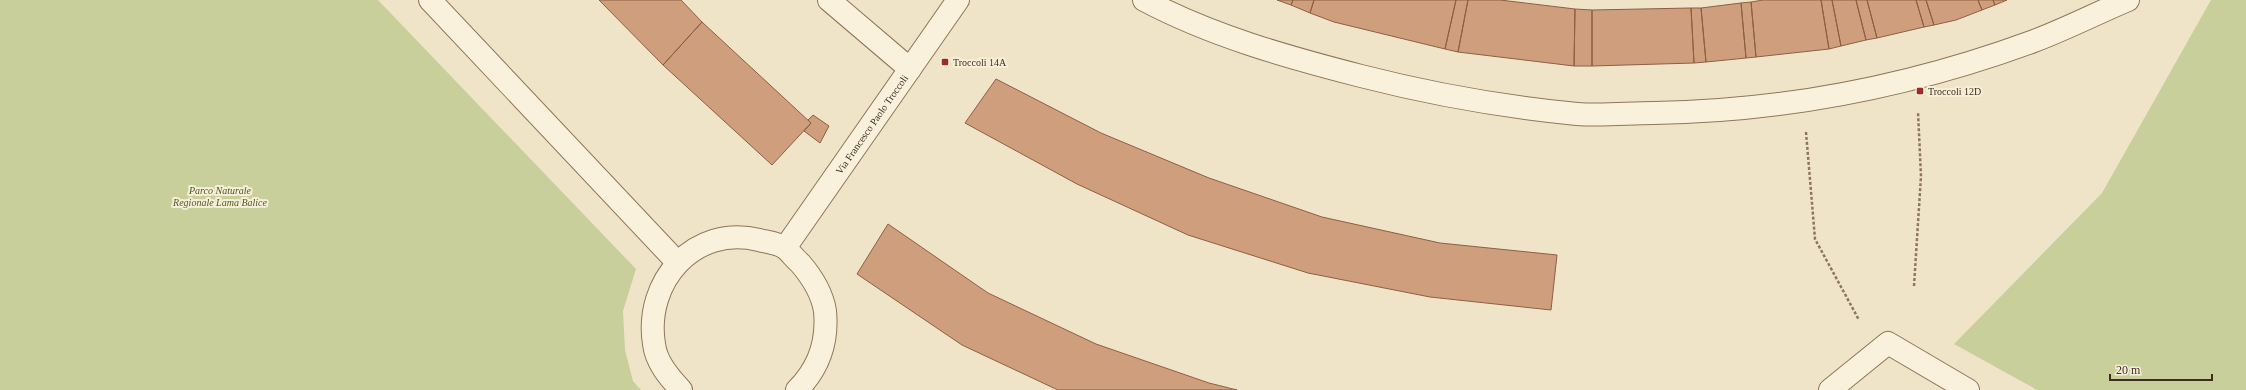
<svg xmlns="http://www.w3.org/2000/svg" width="2246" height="390" font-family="Georgia,serif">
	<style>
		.green { fill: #c9cf9b }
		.building { fill: #cf9f7d; stroke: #8d5f41 }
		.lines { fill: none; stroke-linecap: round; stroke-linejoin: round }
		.street-casing { stroke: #8d765c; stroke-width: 24 }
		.path { stroke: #8d765c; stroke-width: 2.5; stroke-dasharray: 3 2; stroke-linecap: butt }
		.street { stroke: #faf1dc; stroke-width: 22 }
		.poi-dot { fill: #9e2a2b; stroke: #f7eed8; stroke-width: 1.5 }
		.labels { text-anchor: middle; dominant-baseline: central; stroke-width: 4; stroke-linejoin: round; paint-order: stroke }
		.poi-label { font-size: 10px; fill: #3d2e20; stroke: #f7eed8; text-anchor: start }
		.street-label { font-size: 10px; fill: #3d2e20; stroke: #f7eed8 }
		.park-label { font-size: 10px; font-style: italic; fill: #4d5a26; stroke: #f7eed8 }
	</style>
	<rect width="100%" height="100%" fill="#f0e4c8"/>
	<!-- green -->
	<path class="green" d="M0,0H378L636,269L623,311L625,350L633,381L641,390H0Z
		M2211,0H2246V390H2037L1954,344L2102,193Z"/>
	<!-- building -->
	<path class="building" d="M599,0H681L702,22L663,65Z
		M1277,0H1293L1291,5Z
		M1293,0H1314L1310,13L1291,5Z
		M1314,0H1456L1445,49L1334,22L1310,13Z
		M1456,0H1468L1458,52L1445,49Z
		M1468,0H1500L1575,9L1574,66L1458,52Z
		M1763,0H1821L1829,49L1756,57L1751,2Z
		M1821,0H1832L1841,46L1829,49Z
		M1832,0H1856L1866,40L1841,46Z
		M1856,0H1867L1877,38L1866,40Z
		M1867,0H1916L1924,27L1877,38Z
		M1916,0H1926L1934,25L1924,27Z
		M1926,0H1978L1982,10L1956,20L1934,25Z
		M1978,0H1993L1995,5L1982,10Z
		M1993,0H2007L1995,5Z
		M1751,2L1756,57L1746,58L1741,3Z
		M1741,3L1746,58L1706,62L1701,8Z
		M1691,8L1694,63L1592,66V10Z
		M1691,8H1701L1706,62L1694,63Z
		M1575,9L1592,10V66H1574Z
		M702,22L811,123L772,165L663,65Z
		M996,79L1101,133L1209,178L1322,217L1440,243L1557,255L1551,310L1430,297L1308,273L1188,235L1077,184L965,123Z
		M813,115L829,126L820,143L804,131L811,123L808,120Z
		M888,224L988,293L1096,344L1209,383L1237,390H1058L962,345L857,274Z"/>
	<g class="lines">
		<defs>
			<g id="street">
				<path d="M430,0L677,262"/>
				<path d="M829,0L910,69"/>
				<path d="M1144,0C1212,36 1287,57 1361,76C1431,94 1505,107 1577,114C1603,116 1629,113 1654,113C1784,111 1912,86 2034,41C2066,29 2097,13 2128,0"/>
				<path id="s1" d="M785,248L958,0"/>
				<path d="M681,390C669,377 656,362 654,344C644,282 694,224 759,240C767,242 778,243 785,248C790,252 795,259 800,263C812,277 822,292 825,311C828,342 819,368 797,390"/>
				<path d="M1830,390L1888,343L1968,390"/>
			</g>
		</defs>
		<!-- street casing -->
		<use href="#street" class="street-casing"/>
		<!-- path -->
		<path class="path" d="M1806,132L1815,239L1859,320
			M1914,286L1921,176L1918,112"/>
		<!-- street -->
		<use href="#street" class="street"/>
	</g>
	<!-- markers -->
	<g class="poi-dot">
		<rect x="941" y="58" width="8" height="8" rx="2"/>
		<rect x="1916" y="87" width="8" height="8" rx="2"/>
	</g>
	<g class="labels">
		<!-- poi labels -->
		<g class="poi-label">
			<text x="953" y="62">Troccoli 14A</text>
			<text x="1928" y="91">Troccoli 12D</text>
		</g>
		<!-- street labels -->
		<g class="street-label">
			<text stroke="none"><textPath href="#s1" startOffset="151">Via Francesco Paolo Troccoli</textPath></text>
		</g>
		<!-- park labels -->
		<g class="park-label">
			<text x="220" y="190">Parco Naturale<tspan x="220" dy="12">Regionale Lama Balice</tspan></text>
		</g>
	</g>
	<!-- scale -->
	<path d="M2110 374v6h102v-6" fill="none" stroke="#3d2e20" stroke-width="2"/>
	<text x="2116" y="374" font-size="12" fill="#3d2e20" stroke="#f7eed8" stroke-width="3" paint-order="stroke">20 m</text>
</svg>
